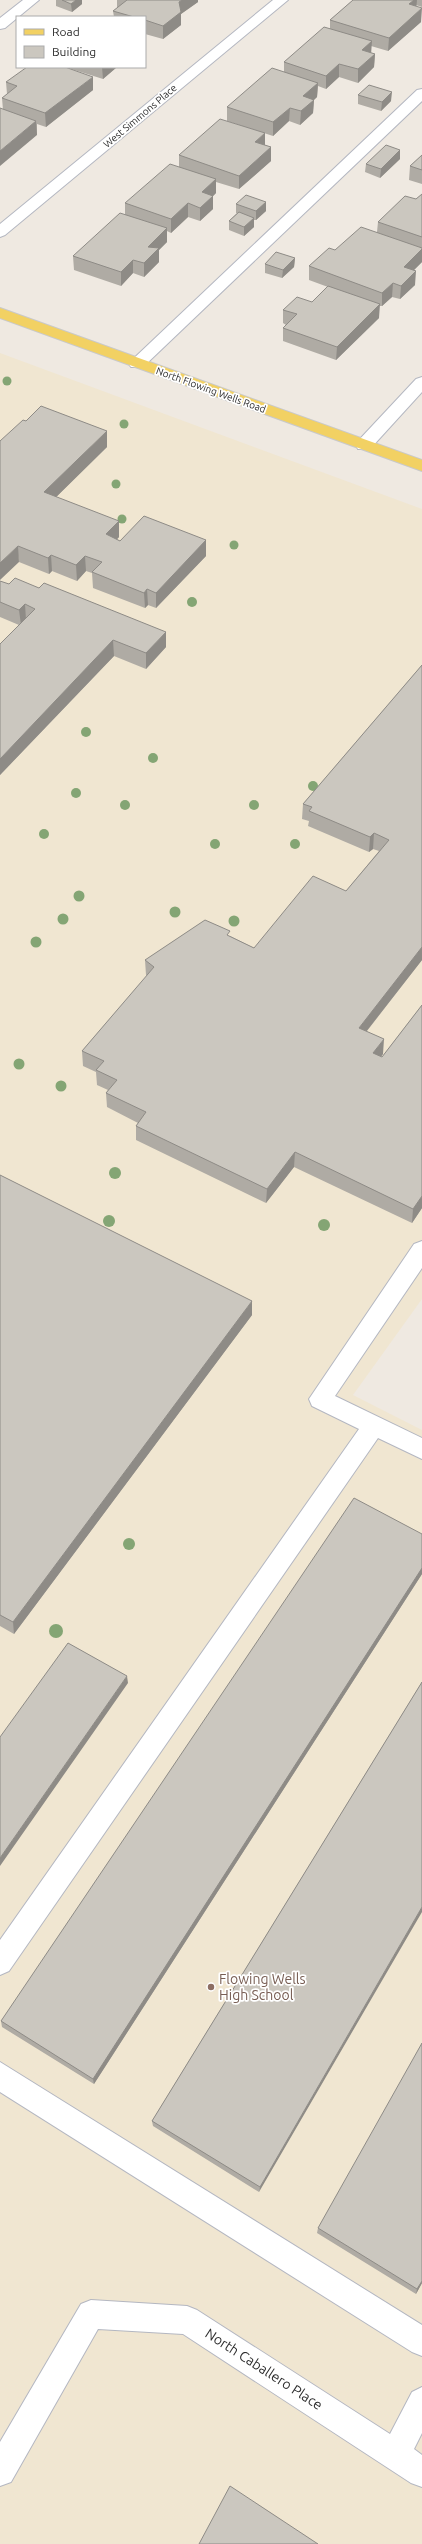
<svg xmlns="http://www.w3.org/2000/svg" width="422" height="2544" font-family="Ubuntu,sans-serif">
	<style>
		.education { fill: #f0e6d1 }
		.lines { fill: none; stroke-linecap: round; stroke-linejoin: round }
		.minor-casing { stroke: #b4b7c1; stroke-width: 2 }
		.major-casing { stroke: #c9c9c9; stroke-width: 2 }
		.minor { fill: #fff; fill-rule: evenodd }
		.major { fill: #f2d163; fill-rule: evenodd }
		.tree { fill: #84a574 }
		.wall { fill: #afaba4 }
		.shaded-wall { fill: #8e8b86 }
		.building { fill: #cbc7bf; stroke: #8e8b86 }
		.education-dot { fill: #8d6e63; stroke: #fff; stroke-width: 1.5 }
		.labels { text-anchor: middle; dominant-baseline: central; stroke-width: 3.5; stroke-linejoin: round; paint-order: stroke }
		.far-street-label { font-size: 10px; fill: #2e2e2e; stroke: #fff }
		.near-education-label { font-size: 14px; fill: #785e54; stroke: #fff; text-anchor: start }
		.near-street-label { font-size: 14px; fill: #2e2e2e; stroke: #fff }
	</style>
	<rect width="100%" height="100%" fill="#efe9e1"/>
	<!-- education -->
	<path class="education" d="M0,353L422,509V1299L353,1395L422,1430V2544H0Z"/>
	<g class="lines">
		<defs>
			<path id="minor" d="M23,0H39L5,28L0,29V18Z
				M273,0H288L5,235L0,237V224Z
				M422,89V101L143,367H131L129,364L131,361L417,90Z
				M422,377V392L370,449H358L356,445L358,441L416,379Z
				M422,1241V1268L335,1396L422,1438V1459L378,1438L9,1971L0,1975V1940L359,1429L312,1406L309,1399L414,1244Z
				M0,2062L422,2325V2356L412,2352L0,2092Z
				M91,2300L187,2306L197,2310L390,2434L412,2392L422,2387V2433L414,2449L422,2455V2487L411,2483L183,2334L98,2329L11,2482L0,2486V2442L81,2304Z"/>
			<path id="major" d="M0,308L422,460V471L0,318Z"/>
		</defs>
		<!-- minor casing -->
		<use href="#minor" class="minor-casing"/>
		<!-- major casing -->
		<use href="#major" class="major-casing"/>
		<!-- minor -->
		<use href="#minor" class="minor"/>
		<!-- major -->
		<use href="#major" class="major"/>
	</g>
	<!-- trees -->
	<g class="tree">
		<circle cx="7" cy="381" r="4.5"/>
		<circle cx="124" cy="424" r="4.5"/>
		<circle cx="116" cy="484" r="4.5"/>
		<circle cx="122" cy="519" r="4.5"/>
		<circle cx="234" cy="545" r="4.5"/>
		<circle cx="192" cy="602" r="5"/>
		<circle cx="86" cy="732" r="5"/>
		<circle cx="153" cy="758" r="5"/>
		<circle cx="313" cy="786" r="5"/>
		<circle cx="76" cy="793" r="5"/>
		<circle cx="125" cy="805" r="5"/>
		<circle cx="254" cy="805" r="5"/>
		<circle cx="44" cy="834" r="5"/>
		<circle cx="215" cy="844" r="5"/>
		<circle cx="295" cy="844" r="5"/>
		<circle cx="79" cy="896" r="5.5"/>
		<circle cx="175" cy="912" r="5.5"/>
		<circle cx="63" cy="919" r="5.5"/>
		<circle cx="234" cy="921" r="5.5"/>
		<circle cx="36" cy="942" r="5.5"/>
		<circle cx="19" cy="1064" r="5.5"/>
		<circle cx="61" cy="1086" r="5.5"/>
		<circle cx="115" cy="1173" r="6"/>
		<circle cx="109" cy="1221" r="6"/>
		<circle cx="324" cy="1225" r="6"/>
		<circle cx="129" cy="1544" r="6"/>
		<circle cx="56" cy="1631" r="7"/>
	</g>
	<!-- wall -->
	<path class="wall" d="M56,0H82V4L72,12L56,6Z
		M117,0H198V2L181,14V25L163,39L145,34V17H114L113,11L117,8Z
		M353,0H422V7L416,5V7L421,22L388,51L371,46V53L375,54L374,67L358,83L339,77L326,89L318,86L317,97L314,100L313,113L300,125L289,121L273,136L227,121V107L284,72V62L330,29V20Z
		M65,67H117L103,79Z
		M6,82L93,90L46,127L37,124V135L3,110L2,98L7,94Z
		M358,95L391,101L381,111L358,104Z
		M265,145L271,147V161L239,189L216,182V193L213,196V209L200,221L188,217L171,233L167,231V242L159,250V262L144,277L133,273L121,286L74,270L73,256L125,214V203L179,167V155Z
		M422,155V184L409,180L410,166Z
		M400,159L380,178L365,172L366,164Z
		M422,194V262L414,270L415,285L400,299L392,297L382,306H379V318L336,360L283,341V328L286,325L283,323V310L312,302L328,287L309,280V266L335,250L377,232L378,222L416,199Z
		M266,202V211L256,220H254V227L244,236L229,230V221L237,213H236V204Z
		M295,258L294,267L282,278L265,273V264Z
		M0,441L107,447L56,497L119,537L117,539L120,541L206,540V556L156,608L148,605L145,608L93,588L92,573L86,571L77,581L52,571L49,574L19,562Z
		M0,581L166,647L146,669L114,656L0,775V644L19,625L0,617Z
		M422,665V960L367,1031L383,1054L381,1057H382L422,1005V1208L412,1223L294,1167L266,1203L136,1140V1126L138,1123L107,1107L106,1093L108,1090L97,1085L96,1072L83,1066L82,1051L147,976L146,975L145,960L230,936L254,948L346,891L379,851L373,849L369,852L308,826L309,821L302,819L303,804Z
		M0,1175L252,1315L14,1634L0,1626Z
		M422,1534V1574L94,2084L2,2027L1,2021Z
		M422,1682L259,2192L153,2126L152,2121Z
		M318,2228L422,2283L416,2294L317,2233Z"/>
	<!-- shaded-wall -->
	<path class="shaded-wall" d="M76,0H82V4L72,12L71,4Z
		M182,0H198V2L181,14V25L163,39V26L179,2Z
		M414,0H417L416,11L409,4Z
		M422,8L421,22L388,51L389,38Z
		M372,41L371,55L362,50Z
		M375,54L374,67L358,83V69Z
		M339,64V77L326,89V76Z
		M102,67H117L103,79Z
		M93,77V90L46,127L45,113Z
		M318,83L317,97L305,108L314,100L313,113L300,125L301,111L303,96Z
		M392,92L391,101L381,111L382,102Z
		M290,108L289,121L273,136V122Z
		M36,121L37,135L0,166V151Z
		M265,133V147L255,142Z
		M271,147V161L239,189V176Z
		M400,150V159L380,178L381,169Z
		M216,179V193L213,196V209L200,221V208L202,192Z
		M266,202V211L256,220V211Z
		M188,203V217L171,233V219Z
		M254,218V227L244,236V227Z
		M167,228V242L159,250V262L144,277V263L148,247Z
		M422,249V262L403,281L404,267Z
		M295,258L294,267L282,278L283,270Z
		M133,260V273L121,286V272Z
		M416,271L415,285L400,299L401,286Z
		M393,283L392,297L382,306V293Z
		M380,304L379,318L336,360L337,347Z
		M107,431V447L45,508L44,492Z
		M119,521V537L107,550L106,534Z
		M206,540V556L156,608V593Z
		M18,546L19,562L0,580V563Z
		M51,555L52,571L49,574L48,558Z
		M85,556L86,571L77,581L76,565Z
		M147,589L148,605L145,608L144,593Z
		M25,604L26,620L21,625L19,610Z
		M166,632V647L146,669V653Z
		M113,640L114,656L0,775V759Z
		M374,833L373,849L369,852L370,837Z
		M422,947V960L358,1042L359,1028Z
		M384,1039L383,1054L372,1067L373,1053Z
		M295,1152L294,1167L266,1203L267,1189Z
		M422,1196V1208L412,1223L413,1209Z
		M252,1301V1315L14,1634L13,1622Z
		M422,1568V1574L94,2084L93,2079Z
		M127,1676L128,1683L0,1866V1858Z
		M422,1907V1912L259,2192L260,2187Z
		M422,2281V2283L416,2294L417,2289Z"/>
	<!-- building -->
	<path class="building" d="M62,0H76L71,4Z
		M127,0H182L179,2L181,12L163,26L145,20V17H134L113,11Z
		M353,0H414L409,4L422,8L389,38L330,20Z
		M324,27L372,41L362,50L375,54L358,69L339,64L326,76L284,62Z
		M27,67H65L93,77L45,113L2,98L17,86L6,82Z
		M272,68L318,83L303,96L314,100L301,111L290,108L273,122L227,107Z
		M369,85L392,92L382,102L358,95Z
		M0,108L36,121L0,151Z
		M220,119L265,133L255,142L271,147L239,176L179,155Z
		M386,145L400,150L381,169L366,164Z
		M422,155V170L410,166Z
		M170,164L216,179L202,192L213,196L200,208L188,203L171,219L125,203Z
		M422,194V237L378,222L405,196L416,199Z
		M246,195L266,202L256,211L236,204Z
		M239,212L254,218L244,227L229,221Z
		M120,213L167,228L148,247L159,248L144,263L133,260L121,272L73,256Z
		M361,227L422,248V249L404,267L416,271L401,286L393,283L382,293L309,266L329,248L335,250Z
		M276,252L295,258L283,270L265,264Z
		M328,286L380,304L337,347L283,328L297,314L283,310L297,297L312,302Z
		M41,406L107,431L44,492L119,521L106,534L120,541L144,516L206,540L156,593L147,589L144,593L92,572L102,562L85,556L76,565L51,555L48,558L18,546L0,563V441L23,420L26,421Z
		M15,578L39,588L44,583L166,632L146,653L113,640L0,759V644L35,609L25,604L19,610L0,602V581L9,584Z
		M422,665V947L359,1028L384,1039L373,1053L382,1057L422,1005V1196L413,1209L295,1152L267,1189L136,1126L146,1112L106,1093L117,1080L96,1070L104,1061L82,1051L154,967L145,960L205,920L230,931L227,935L254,948L313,876L346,891L389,840L374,833L370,837L309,811L312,807L303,804Z
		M0,1175L252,1301L13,1622L0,1615Z
		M354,1498L422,1534V1568L93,2079L1,2021Z
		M68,1643L127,1676L0,1858V1737Z
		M422,1682V1907L260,2187L152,2121Z
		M422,2043V2281L417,2289L318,2228Z
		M230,2486L318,2544H199Z"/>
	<!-- markers -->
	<circle class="education-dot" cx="211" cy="1987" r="4"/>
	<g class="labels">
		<!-- far-street labels -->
		<g class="far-street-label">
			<text transform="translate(140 116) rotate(-40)">West Simmons Place</text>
			<text transform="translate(211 390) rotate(20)">North Flowing Wells Road</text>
		</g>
		<!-- near-education labels -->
		<g class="near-education-label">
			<text x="219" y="1979">Flowing Wells<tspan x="219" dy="16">High School</tspan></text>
		</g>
		<!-- near-street labels -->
		<g class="near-street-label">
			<text transform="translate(264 2369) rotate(33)">North Caballero Place</text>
		</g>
	</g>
	<!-- legend -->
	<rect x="16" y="16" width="130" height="52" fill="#ffffff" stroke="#ababab"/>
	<rect x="24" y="29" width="20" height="6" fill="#f2d163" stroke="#ababab"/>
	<text x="52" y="36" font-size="12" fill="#2e2e2e">Road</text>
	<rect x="24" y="46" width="20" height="12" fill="#cbc7bf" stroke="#ababab"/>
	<text x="52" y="56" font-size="12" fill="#2e2e2e">Building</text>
</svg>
